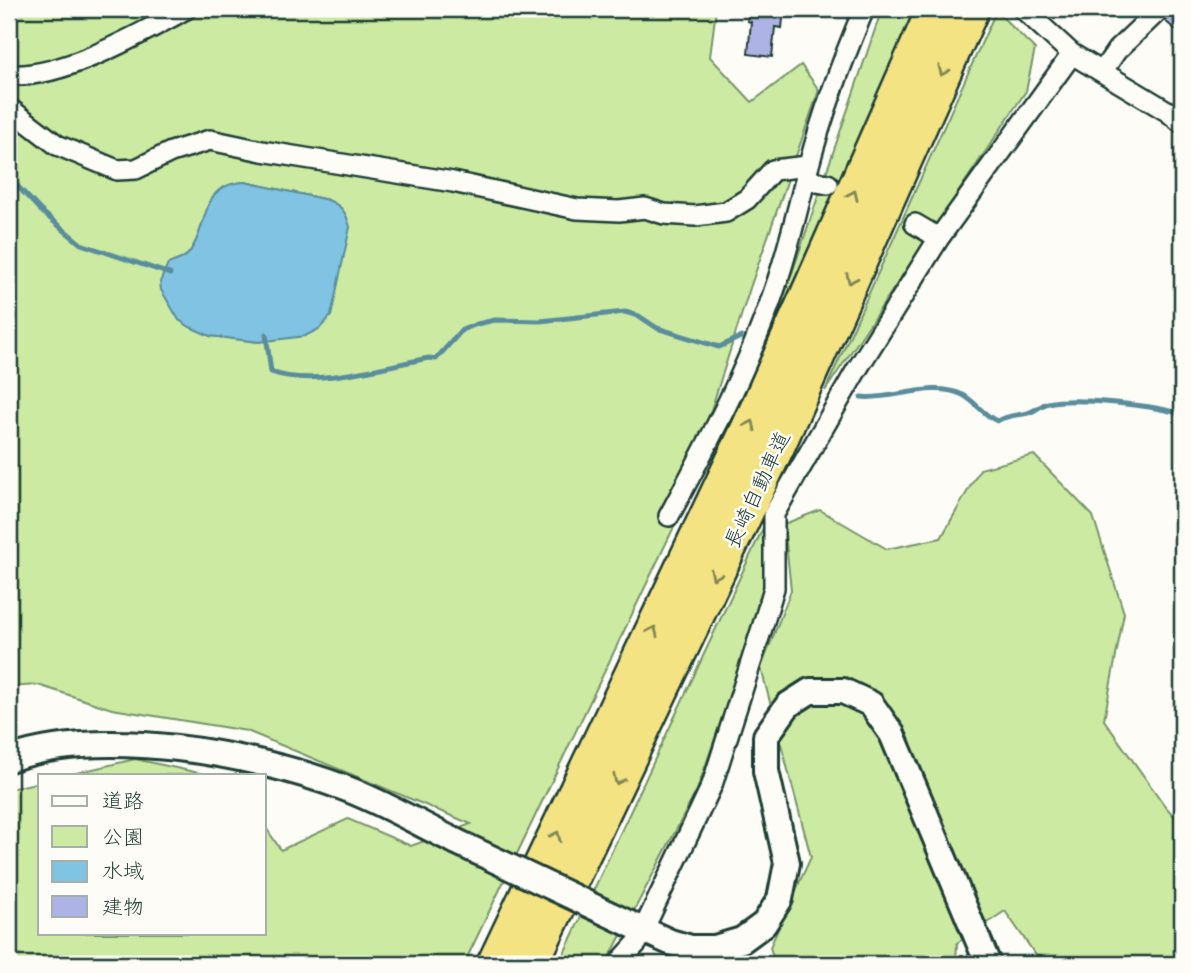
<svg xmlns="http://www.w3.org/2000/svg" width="1191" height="973" font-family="Mali,'Klee One',sans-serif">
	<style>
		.green { fill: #cceaa2; stroke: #76946b; stroke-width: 2; fill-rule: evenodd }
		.water { fill: #81c3e2; stroke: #5a8d9c; stroke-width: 2 }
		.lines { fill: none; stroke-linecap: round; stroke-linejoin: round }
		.stream { stroke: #5a8d9c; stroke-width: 5 }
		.building { fill: #adb3e4; stroke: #1f3d34; stroke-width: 2 }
		.minor-casing { stroke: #1f3d34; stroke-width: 24 }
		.tertiary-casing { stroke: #1f3d34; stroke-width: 30 }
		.motorway-casing { stroke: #1f3d34; stroke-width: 40 }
		.minor { stroke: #fdfcf7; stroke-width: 19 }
		.tertiary { stroke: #fdfcf7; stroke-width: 24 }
		.motorway { stroke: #f4e382; stroke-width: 35 }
		.tertiary-bridge-casing { stroke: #1f3d34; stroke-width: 30; stroke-linecap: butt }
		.tertiary-bridge { stroke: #fdfcf7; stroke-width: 24 }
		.oneway { stroke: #7f8857 }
		.labels { text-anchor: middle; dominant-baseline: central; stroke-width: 5; stroke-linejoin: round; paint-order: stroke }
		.street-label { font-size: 21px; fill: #1f3d34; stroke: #fdfcf7 }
	</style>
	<rect width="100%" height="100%" fill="#fdfcf7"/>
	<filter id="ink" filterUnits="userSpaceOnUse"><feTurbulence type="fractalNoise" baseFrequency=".0143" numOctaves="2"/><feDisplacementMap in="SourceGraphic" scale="14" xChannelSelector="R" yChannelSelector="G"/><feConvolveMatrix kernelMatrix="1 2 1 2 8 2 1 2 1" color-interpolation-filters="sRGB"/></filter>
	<g filter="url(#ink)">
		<!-- green -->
		<path class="green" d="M9,9H716L710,57L752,102L801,65L819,90L750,288L673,529L464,964H9V789L40,782V933H264V825L281,850L348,819L411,846L471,824L247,731L112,709L38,685L9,687ZM245,182L328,200L266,340L259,342L210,336L179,320L165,270L168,264C176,261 186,259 191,250C209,225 202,184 245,182Z
			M882,9H919L776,320Z
			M996,11L1035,49L1026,91L825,391Z
			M1034,455L1093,516L1124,613L1104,720L1165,806L1182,825V964H1042L1005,911L957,943L956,964H775L770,947L811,857L761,668L791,590L784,524L820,510L887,549L941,538L980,469Z
			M763,528V600L697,790L606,964H559Z
			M135,759L208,775H68Z"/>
		<!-- water -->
		<path class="water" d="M245,182L328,200C342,206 346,212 350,227L331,316L319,329L305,336L259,342L210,336L190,327L179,320L161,290L160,282L168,264C176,261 186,259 191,250C210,222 199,184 245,182Z"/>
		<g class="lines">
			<!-- stream -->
			<path class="stream" d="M9,177L41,211L81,244L170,274
				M266,334L271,372C314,388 384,366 429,358L436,359L462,330L477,324L495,320L540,321L625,312L639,316L657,328L719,347L741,337
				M861,397C891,401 932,380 963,395C976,402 983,415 997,421C1010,414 1016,416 1028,413C1035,411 1041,405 1048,403C1073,397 1159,405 1182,415"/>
		</g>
		<!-- building -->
		<path class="building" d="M749,9H784L782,28L775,27L772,57L748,54L751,22L747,21Z
			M1172,9H1177L1182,13V35L1165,21Z"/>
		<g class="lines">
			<defs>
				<path id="minor" d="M1023,9L1072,54L1167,111L1182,123
					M1102,72L1117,50L1160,9
					M9,75C62,79 140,34 186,9
					M9,108L57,145L117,170L136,169L171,152L210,140L262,151L453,182L577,209L619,211L645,208L664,214L695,216L726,212L747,199L773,170L808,166
					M806,180L828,184
					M915,224L939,238
					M669,516C708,443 749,367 775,288C789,248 798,206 809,165C823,112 843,59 864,9
					M618,964L637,943L712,785L763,625L774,588V514L856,371L939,238L1072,54
					M685,964L691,948"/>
				<path id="tertiary" d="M9,759C102,726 251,753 342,787C381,801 419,824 457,842
					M628,923L670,942L691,948H715L742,940L764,924L780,899L787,863L766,771V736L788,705L810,691H843L871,704L892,734L988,964"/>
				<path id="motorway" d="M495,964L750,427L935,9
					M530,964L779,441L971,9"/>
			</defs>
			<!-- minor casing -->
			<use href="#minor" class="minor-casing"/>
			<!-- tertiary casing -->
			<use href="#tertiary" class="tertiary-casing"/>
			<!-- motorway casing -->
			<use href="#motorway" class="motorway-casing"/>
			<!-- minor -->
			<use href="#minor" class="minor"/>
			<!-- tertiary -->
			<use href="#tertiary" class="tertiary"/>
			<!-- motorway -->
			<use href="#motorway" class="motorway"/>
			<defs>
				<path id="tertiary-bridge" d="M457,842L628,923"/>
			</defs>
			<!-- tertiary-bridge casing -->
			<use href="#tertiary-bridge" class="tertiary-bridge-casing"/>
			<!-- tertiary-bridge -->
			<use href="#tertiary-bridge" class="tertiary-bridge"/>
		</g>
		<!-- one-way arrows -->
		<defs><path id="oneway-chevron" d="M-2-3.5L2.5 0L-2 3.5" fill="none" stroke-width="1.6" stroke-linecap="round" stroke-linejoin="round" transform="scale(1.75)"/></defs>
		<g class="oneway">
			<use href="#oneway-chevron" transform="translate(943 71) rotate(114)"/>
			<use href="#oneway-chevron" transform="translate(853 195) rotate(-66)"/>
			<use href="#oneway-chevron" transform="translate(851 279) rotate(114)"/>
			<use href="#oneway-chevron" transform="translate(751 425) rotate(-65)"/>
			<use href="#oneway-chevron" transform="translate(715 575) rotate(115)"/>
			<use href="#oneway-chevron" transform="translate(653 631) rotate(-65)"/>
			<use href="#oneway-chevron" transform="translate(618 780) rotate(115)"/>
			<use href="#oneway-chevron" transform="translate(556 836) rotate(-65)"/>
		</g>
	</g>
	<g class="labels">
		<!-- street labels -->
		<g class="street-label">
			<text transform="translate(756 489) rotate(-65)">長崎自動車道</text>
		</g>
	</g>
	<!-- margin -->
	<rect width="1191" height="973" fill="none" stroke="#fdfcf7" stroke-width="35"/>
	<rect x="18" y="18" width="1156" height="938" fill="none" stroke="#1f3d34" stroke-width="2.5" filter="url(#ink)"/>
	<!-- legend -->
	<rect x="38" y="774" width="228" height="161" fill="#fdfcf7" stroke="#a4b0a9" stroke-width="2"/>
	<rect x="52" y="796" width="35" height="10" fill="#fdfcf7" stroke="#a4b0a9" stroke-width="2"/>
	<text x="102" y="808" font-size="21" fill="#1f3d34">道路</text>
	<rect x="52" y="826" width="35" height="21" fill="#cceaa2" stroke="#a4b0a9" stroke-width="2"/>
	<text x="102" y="844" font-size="21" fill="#1f3d34">公園</text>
	<rect x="52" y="861" width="35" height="21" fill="#81c3e2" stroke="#a4b0a9" stroke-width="2"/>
	<text x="102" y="878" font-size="21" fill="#1f3d34">水域</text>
	<rect x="52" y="896" width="35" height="21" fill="#adb3e4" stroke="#a4b0a9" stroke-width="2"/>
	<text x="102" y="914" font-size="21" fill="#1f3d34">建物</text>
</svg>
